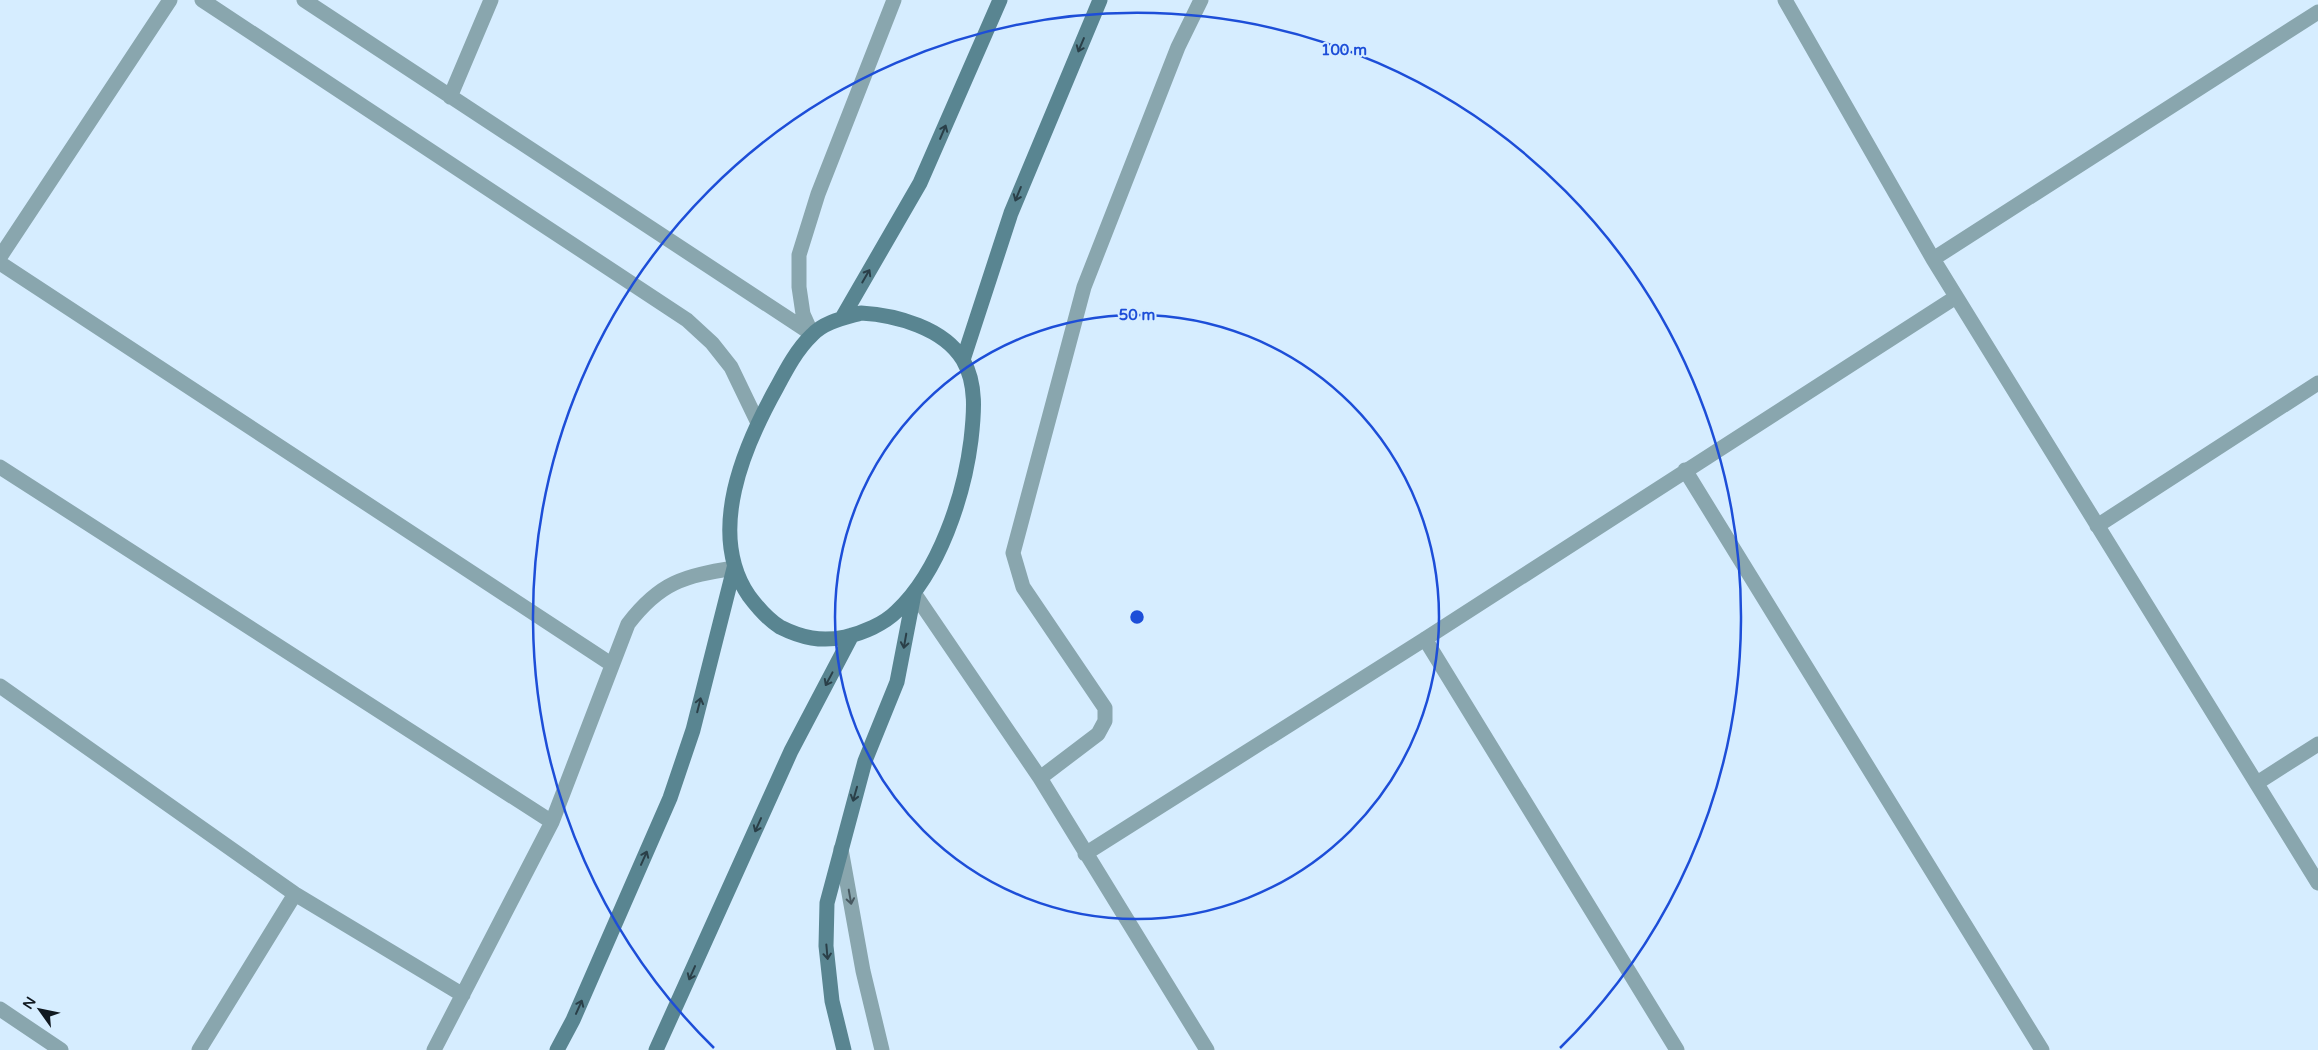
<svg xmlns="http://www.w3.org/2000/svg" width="2318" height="1050" font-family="'Varela Round',sans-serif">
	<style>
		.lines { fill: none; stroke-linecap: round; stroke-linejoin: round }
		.street { stroke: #89a6ae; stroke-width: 15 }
		.secondary { stroke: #598591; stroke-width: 15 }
		.oneway { stroke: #2a3f48 }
		.oneway2 { stroke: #475860 }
		.ring { fill: none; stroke: #1d4ed8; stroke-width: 2.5 }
		.centre { fill: #1d4ed8; stroke: #d6edff; stroke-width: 2.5 }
		.ring-label { font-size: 15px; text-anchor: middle; font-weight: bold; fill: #1d4ed8; stroke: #d6edff; stroke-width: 4; stroke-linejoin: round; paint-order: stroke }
	</style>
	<rect width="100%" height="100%" fill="#d6edff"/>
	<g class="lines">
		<!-- street -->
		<path class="street" d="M202,0L687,320L712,343L731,367L758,423
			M304,0L812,334
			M1785,0L1933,259L2318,883
			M450,97L491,0
			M0,257L170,0
			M1933,259L2318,12
			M0,263L611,664
			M812,334L803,314L799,287V255L818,194L894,0
			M0,467L552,822
			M1685,470L2042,1050
			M2097,526L2318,383
			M914,593L1040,778L1207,1050
			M1425,639L1677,1050
			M0,686L295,894L463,995
			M1040,778L1098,734L1105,721V708L1023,587L1013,553L1084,287L1178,47L1201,0
			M2257,783L2318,744
			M841,849L863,971L882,1050
			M1085,854L1425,639L1956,297
			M0,1009L61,1050
			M199,1050L295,894
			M434,1050L552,822L628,624C660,582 684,576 734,568"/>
		<!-- secondary -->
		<path class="secondary" d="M861,313C896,315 944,328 963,360C977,384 974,414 971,440C964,496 939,572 897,611C884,624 863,633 845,637C821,642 802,638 780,627C767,619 758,608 749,596C706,533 744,446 777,387C786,370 797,349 812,335C824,322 844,318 861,313Z
			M842,318L920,183L1000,0
			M963,360L1011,213L1100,0
			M557,1050L573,1020L670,798L693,730L734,568
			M656,1050L791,751L852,635
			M844,1050L832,1001L826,946L827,903L865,761L897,682L914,594"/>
	</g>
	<!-- one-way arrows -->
	<defs><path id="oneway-shaft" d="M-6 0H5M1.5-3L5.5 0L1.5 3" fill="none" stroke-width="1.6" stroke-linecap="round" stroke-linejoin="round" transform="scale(1.25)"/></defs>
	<g class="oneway">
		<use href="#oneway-shaft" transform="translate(1081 45) rotate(113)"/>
		<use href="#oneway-shaft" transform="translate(943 132) rotate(-67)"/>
		<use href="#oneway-shaft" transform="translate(1018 194) rotate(112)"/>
		<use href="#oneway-shaft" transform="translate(866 276) rotate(-60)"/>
		<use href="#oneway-shaft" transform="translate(905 641) rotate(100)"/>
		<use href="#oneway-shaft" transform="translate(829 679) rotate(118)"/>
		<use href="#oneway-shaft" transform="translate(699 705) rotate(-76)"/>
		<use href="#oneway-shaft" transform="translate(855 794) rotate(106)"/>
		<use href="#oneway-shaft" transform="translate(758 825) rotate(114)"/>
		<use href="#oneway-shaft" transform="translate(644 858) rotate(-66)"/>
		<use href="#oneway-shaft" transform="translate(827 952) rotate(85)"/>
		<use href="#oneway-shaft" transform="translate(692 973) rotate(114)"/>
		<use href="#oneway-shaft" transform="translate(579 1007) rotate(-66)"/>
	</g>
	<use class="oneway2" href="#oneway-shaft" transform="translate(850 897) rotate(80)"/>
	<!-- distance rings -->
	<g class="ring">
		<circle cx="1137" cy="617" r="302"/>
		<path d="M714 1048A604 604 0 1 1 1560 1048"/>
	</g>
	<circle cx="1137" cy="617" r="8" class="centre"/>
	<g class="ring-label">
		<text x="1344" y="55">100 m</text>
		<text x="1137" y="320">50 m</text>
	</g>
	<!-- north arrow -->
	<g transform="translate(40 1010) rotate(303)" stroke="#d6edff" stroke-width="4" paint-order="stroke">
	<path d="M0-4L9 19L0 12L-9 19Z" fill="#111920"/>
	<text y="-8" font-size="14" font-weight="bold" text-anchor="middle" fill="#111920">N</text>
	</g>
</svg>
